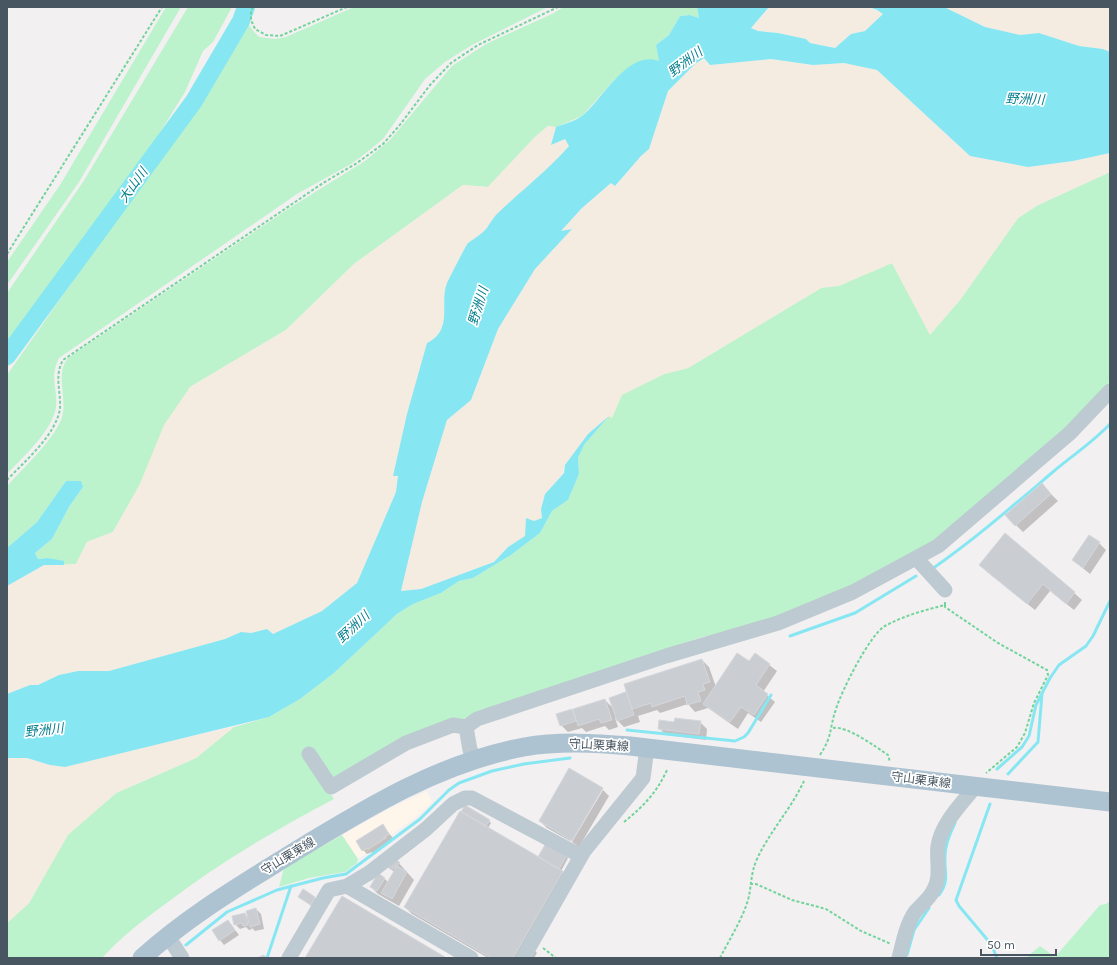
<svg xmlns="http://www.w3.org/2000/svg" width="1117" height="965" font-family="Karla,'Noto Sans JP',sans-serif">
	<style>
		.commercial { fill: #fef6ea }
		.green { fill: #bcf3cc }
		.sand { fill: #f5ece1 }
		.water { fill: #86e7f3 }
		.shadow { fill: #0003 }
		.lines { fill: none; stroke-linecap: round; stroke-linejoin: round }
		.stream { stroke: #86e7f3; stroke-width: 3 }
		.river { stroke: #86e7f3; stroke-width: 18 }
		.building { fill: #caced3; stroke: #d4d7dc }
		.path { stroke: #71d49a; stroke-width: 2; stroke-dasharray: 3 2; stroke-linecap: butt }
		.minor { stroke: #bdcad1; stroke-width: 15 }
		.major { stroke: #aec3d1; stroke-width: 19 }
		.labels { text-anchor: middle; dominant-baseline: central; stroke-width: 3.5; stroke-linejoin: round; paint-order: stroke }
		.street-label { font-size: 12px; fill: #475660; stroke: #fff }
		.water-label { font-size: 13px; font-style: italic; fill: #057e8e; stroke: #fff }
	</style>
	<rect width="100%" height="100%" fill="#f3f0f1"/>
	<!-- commercial -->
	<path class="commercial" d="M427,791L432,802L416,817L358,859L342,835L389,809Z"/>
	<!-- green -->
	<path class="green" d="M166,7H181L79,182L7,285V262L60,185Z
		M188,7H232L213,42L203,51L185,92L88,249L7,368V293L83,182Z
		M241,7H250C243,20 250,28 259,37L275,39L286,37L354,7H548L472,45L445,62L425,79L383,139L366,153L351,164L297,194L59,358C49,379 58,387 56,407C53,430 23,457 7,474V375L122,211Z
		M563,7H697L699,18L690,15L680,16L669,35L656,45L659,61L615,79L582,116L556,127L548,126L535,137L488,187L463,185L354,264L286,330L190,387L139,486L113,532L87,542L76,564L64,565V562L48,558L38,559L35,553L52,539L69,507L83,487L66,481L37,522L7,548V486C24,467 51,443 61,420C69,400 54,375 68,358L288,209L365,161L390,140L452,66L486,44L554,13Z
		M1110,172V381L1070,430L935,543L780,621L702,637L547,689L407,739L326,787L334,799C275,830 217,864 164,905C142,921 120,938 102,958H7V923L29,903L67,835L116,793L196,758L234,727L269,717L300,699L334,673L397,614L413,604L441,593L459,581L473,578L511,555L540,533L552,511L568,500L579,474L578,458L584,445L609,416L612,418L621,395L664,374L688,368L821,288L871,272L892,263L930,334L960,300L1018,218L1038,205Z
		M342,835L358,859L357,863L345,872L309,878L279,887L284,868Z
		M1110,901V958H1026L1040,946L1055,957L1100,905L1106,904Z"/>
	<!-- sand -->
	<path class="sand" d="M769,7H869L883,14L865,31L851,34L835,48L810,43L806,39L778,33L758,31L751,27L767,11Z
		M944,7H1110V52L1103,49L1079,46L1039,33L1020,35L985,27Z
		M705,58L710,65L771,59L813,65L844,63L877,70L970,156L1028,167L1073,161L1110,153V172L1038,205L1018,218L960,300L930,335L892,263L839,286L821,288L688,368L664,374L622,395L612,418L609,416L565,465C563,478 552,483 546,493C541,500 541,511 542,519L534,521L525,536L508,547L494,562L421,589L400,591L422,502L447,420L471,400L498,329L535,269L571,229L560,231L582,208L611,183L616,186L641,156L649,149L668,91L695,64Z
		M548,126L556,127L551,145L565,139L569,146C548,171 522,191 498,213C492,218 489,227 483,232C479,236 473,239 468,243C466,245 449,279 447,283C439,303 454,330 427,343L394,476H398L396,492L357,583L322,611L273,634L267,629L251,633L241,632L225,639L109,671H78L59,675L38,685H30L7,694V586L44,565L76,564L87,542L113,532L139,486L164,425L190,387L286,330L354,264L463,185L488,187L535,137Z
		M234,727L196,758L116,793L68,835L29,903L7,923V758H27L50,765L65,767L138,748Z"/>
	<!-- water -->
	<path class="water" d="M697,7H769L751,28L758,31L778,33L806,39L810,43L835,48L851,34L865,31L883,14L877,10L869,7H944L985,27L1020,35L1039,33L1079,46L1103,49L1110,52V153L1073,161L1028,167L970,156L877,70L844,63L813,65L771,59L710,65L704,58L695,64L668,91L649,149L641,156L615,186L611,183L582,208L561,231L572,229L535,269L498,329L471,400L447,420L422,502L401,591L421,589L494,562L508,547L525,536L526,518L534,521L542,518L541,509L545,494L564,473L565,465L588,434L609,416L584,445L578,458L579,474L568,500L552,511L540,533L511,555L473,578L459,581L441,593L413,604L397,614L334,673L300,699L269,717L65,767L50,765L27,758H7V694L30,685H38L59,675L78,671H109L225,639L241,632L251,633L267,629L273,634L322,611L357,583L396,492L398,476H393L407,414L427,343C454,330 439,303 447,283C449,279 466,245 468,243C473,239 479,236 483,232C489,227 492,218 498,213C522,190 547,171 569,146L565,139L551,145L556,127C564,124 575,121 582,116C602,100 628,49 659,61L656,45L669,35L680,16L690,15L699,18Z
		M66,481H81L83,487L69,507L52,539L35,553L38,559L48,558L64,561V565H44L7,586V548L37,522Z"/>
	<!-- shadow -->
	<path class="shadow" d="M1048,491L1058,501L1023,532L1007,516Z
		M1005,534L1052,573L1082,600L1074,610L1050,591L1035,610L987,572Z
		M1099,543L1106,550L1090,574L1073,560Z
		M755,654L777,671L763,692L775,702L761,722L748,713L738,729L708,708L695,712L688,704L660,713L657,710L638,716L640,722L624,727L615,718L618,727L609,730L605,726L586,732L582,728L568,732L561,725L558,714L605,700L614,709L610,698L702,660L709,667L716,687L749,663Z
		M700,722L707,729L706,740L666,735L659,728L675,723Z
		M570,770L603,789H601L570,841L547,828L540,821Z
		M603,790L609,796L579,847L572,842Z
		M460,812L489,821L491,823L488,828L542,860L566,856L568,858L561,871L570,879L535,951L537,953L534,958H488L412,914L405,907Z
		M383,826L393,838L389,841L390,843L373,853L372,852L367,854L363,850Z
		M397,861L414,880L399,906L378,894L371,887L385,879L388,882L394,872L391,869Z
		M303,891L315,898L322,905L318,911L299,897Z
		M256,909L261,914L264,929L255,931L251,927L252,929L249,930L246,927L240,929L235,924L244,914L249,918Z
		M228,921L239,935L224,945L220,940Z"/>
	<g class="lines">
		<!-- stream -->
		<path class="stream" d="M932,569C975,539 1014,505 1054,471C1073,455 1093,442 1110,424
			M790,636L855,613L916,576
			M627,730L735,741L744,737L748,733L771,695
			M997,769L1022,747L1029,736L1036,705L1050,678L1059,665L1086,646L1093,636L1110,601
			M1008,774L1038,742L1042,694
			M990,804L956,900L959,906L991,944L997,958
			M939,895C950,880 944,873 945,856C945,844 950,833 955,823
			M186,945L227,912L277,890L323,878L346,874L420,819L449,790L459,783L492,771L524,764L570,758
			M907,955L914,930L929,908
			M267,958L291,886"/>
		<!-- river -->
		<path class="river" d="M7,356L194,101L241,21L246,7"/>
	</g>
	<!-- building -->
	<path class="building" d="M1042,483L1051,494L1015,526L1005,515Z
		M1005,533L1075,592L1066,604L1043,584L1027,604L979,565Z
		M1089,535L1100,542L1083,568L1072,560Z
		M737,653L749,661L755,653L770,664L756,685L768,694L754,715L741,707L730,722L703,704Z
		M702,659L710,682L703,684L705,690L698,692L701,701L687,705L685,696L652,707L651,703L632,709L624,684Z
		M626,692L634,715L617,721L609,698Z
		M605,699L612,720L601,723L599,719L578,726L573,709Z
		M572,709L576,721L560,726L556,714Z
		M675,718L701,721L699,734L658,729L659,720L674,722Z
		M569,768L603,788L572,841L539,821Z
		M465,805L490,820L486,826L461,812Z
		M460,811L563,871L513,958H491L404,907Z
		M383,824L389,834L385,836L386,838L368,849L367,848L362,851L356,841Z
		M546,843L567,855L559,869L538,857Z
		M397,860L400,863L391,870L388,867Z
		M397,866L407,872L392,899L381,893Z
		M378,873L385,878L377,891L370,887Z
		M303,889L315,897L311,905L298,897Z
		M342,896L445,957L444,958H305Z
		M256,908L260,924L250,927L246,911Z
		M245,913L248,925L243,926L242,923L234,925L232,916Z
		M228,920L235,930L219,941L212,930Z
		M264,955L266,958H254L259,957Z"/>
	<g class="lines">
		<!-- path -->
		<path class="path" d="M253,7L251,11V20L255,29L266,35L280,36L347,7
			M7,254L162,7
			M7,480C24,462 57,434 60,408C61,391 54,376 63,360L323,183L357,163L383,144L399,126L430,85L451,63L478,45L558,7
			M945,605V607L998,643L1047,670L1048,675L1034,703L1025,733L1017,747L986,773
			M833,728C846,725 876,747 888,755L890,762
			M820,755C833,735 829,729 836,709C841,692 870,634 885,626C903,616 925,610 945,605V602
			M624,822C643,807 657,792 667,770
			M750,884H756L792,900L826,909L861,931L891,944
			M543,948L556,958
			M720,958C729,940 742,920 748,900C752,885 750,875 757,859C770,831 791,809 804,781"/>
		<!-- minor -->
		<path class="minor" d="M916,558L945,590
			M309,754L331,787L406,743L453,725L466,727
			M475,759L470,750L466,727L477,719L666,656L778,623L853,592L938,546L1070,433L1110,391
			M347,886L369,873L426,829L453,804L465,798H472L581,856
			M168,936L182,958
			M289,958L329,890L347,886L471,958
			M523,958L584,851L643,778L647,748
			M899,958C903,943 906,925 915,912C921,905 929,899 933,891C942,877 936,860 938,846C941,824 962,803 975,787"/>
		<!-- major -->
		<path class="major" d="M142,958C186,918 236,888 286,857C360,812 437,763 524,747C559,741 595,743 630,746L1110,802"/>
	</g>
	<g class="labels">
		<!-- street labels -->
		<g class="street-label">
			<text transform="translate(599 745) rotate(3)">守山栗東線</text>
			<text transform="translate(921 780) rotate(7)">守山栗東線</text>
			<text transform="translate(288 856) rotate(-31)">守山栗東線</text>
		</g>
		<!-- water labels -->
		<g class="water-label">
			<text transform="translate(685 62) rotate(-37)">野洲川</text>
			<text transform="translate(1025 99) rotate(2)">野洲川</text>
			<text transform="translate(133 185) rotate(-54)">大山川</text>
			<text transform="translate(478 306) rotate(-73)">野洲川</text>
			<text transform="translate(353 627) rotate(-43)">野洲川</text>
			<text transform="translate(44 730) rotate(-6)">野洲川</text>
		</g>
	</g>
	<!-- border -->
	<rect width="1117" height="965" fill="none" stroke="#475660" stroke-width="16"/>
	<!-- scale -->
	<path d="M981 949v6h75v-6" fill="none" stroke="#475660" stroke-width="2"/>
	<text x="987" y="949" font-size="12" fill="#475660" stroke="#ffffff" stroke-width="3" paint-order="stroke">50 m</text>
</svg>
